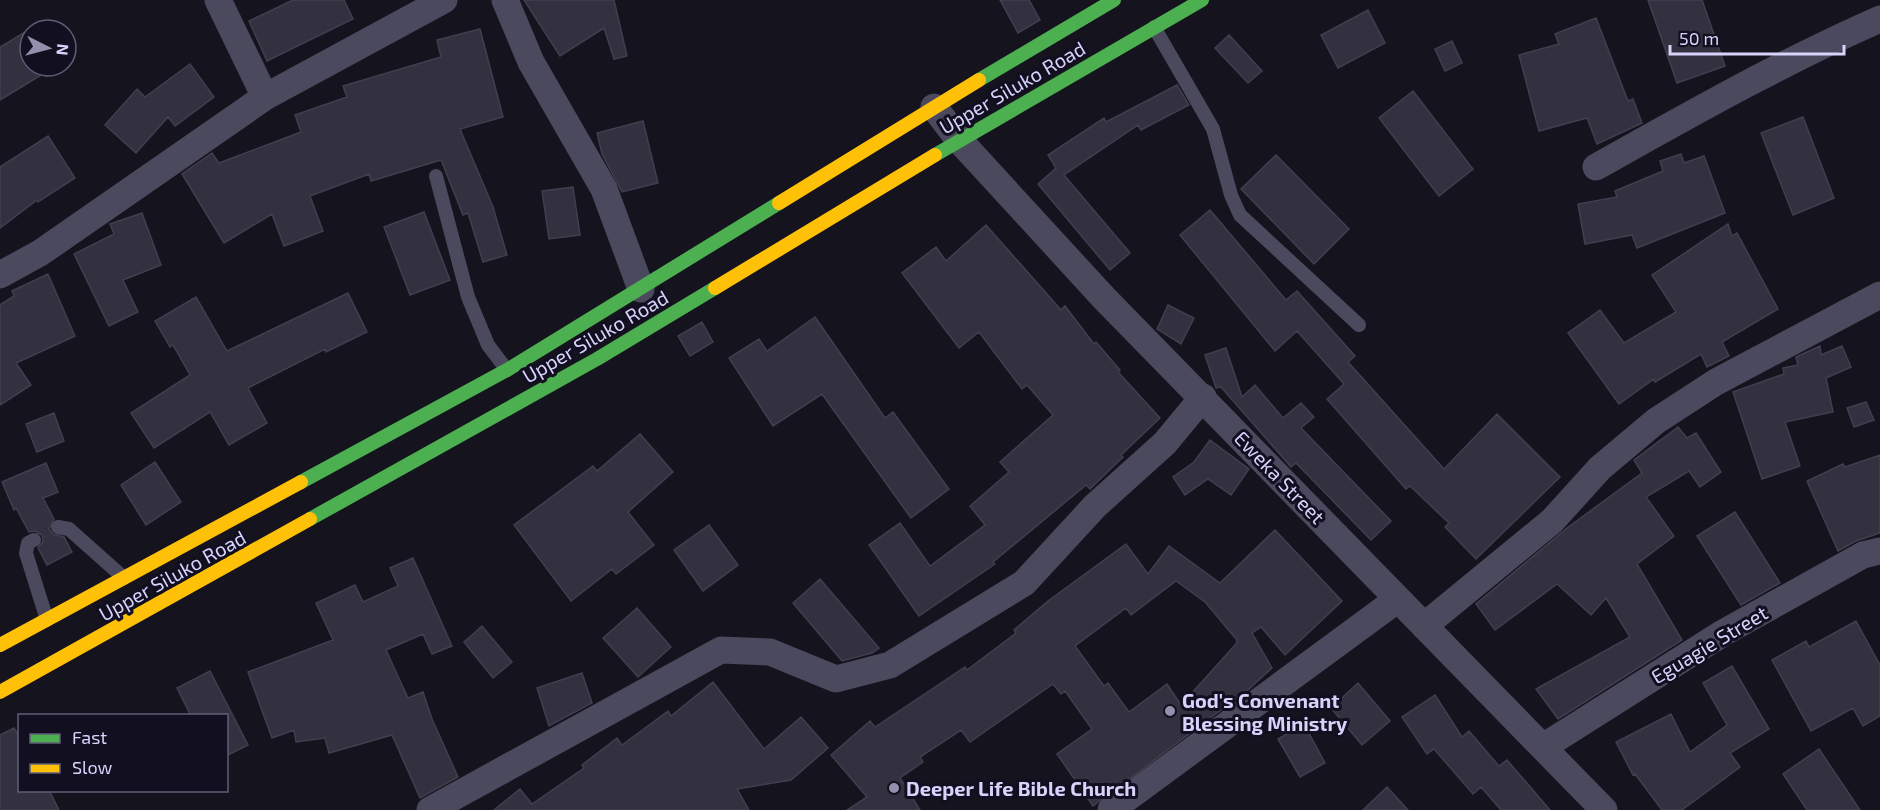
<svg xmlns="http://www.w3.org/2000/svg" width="1880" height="810" font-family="'Exo 2',sans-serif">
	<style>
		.building { fill: #33313f; stroke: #413e50; stroke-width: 1.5; fill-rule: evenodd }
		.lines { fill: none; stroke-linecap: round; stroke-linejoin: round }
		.lane { stroke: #4a495d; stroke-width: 14 }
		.street { stroke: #4a495d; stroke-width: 27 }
		.fast { stroke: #4caf50; stroke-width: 14 }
		.slow { stroke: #ffc107; stroke-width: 14 }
		.poi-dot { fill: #9390ad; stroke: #120f21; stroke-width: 2 }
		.labels { text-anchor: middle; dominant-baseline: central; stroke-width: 6; stroke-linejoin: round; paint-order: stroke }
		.street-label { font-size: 20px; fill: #d7d3fb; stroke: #120f21 }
		.poi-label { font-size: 20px; font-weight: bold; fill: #d7d3fb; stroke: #120f21; text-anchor: start }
	</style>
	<rect width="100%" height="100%" fill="#15131d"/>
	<!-- building -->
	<path class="building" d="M293,0H344L353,19L267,61L249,21Z
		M524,0H614L627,56L614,59L604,28L560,56Z
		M1000,0H1029L1040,20L1018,33Z
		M1648,0H1702L1725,66L1677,83Z
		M1368,10L1385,43L1338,68L1321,35Z
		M1596,18L1628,101L1633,99L1642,123L1597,144L1587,118L1539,131L1519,55L1559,44L1555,34Z
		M30,29V66H56L0,100V47Z
		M480,29L503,117L460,129L493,207L507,255L483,262L468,213L463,215L441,160L371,181L369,174L310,196L323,231L284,246L272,214L224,243L182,174L212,153L219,163L301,132L295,115L347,97L343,86L441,57L437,40Z
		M1229,35L1262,71L1248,83L1215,48Z
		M1452,41L1462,63L1445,71L1435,49Z
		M190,64L214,97L175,126L168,117L136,153L105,125L137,89L145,97Z
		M1177,85L1189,105L1141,130L1138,125L1064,175L1130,253L1110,270L1038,184L1056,168L1048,155L1104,118L1106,122Z
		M1413,91L1473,169L1439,196L1379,118Z
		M1803,117L1834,198L1793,215L1761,133Z
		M643,121L658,183L622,192L602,154L597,133Z
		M48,136L75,178L38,202L37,200L0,228V167Z
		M1681,154L1684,163L1704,156L1725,213L1637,248L1632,235L1585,244L1578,204L1617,197L1615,191L1663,171L1660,161Z
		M1276,155L1349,229L1314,264L1241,189Z
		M573,187L580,235L549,239L542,191Z
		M1210,210L1286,300L1297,291L1355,356L1348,362L1444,469L1497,414L1560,477L1476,559L1445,527L1449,523L1410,486L1406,489L1327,399L1344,384L1297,331L1275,351L1180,235Z
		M424,212L450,280L410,295L384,227Z
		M142,213L161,265L123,280L138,312L109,326L74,254L114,234L110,224Z
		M1728,224L1732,236L1737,233L1778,309L1722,342L1729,356L1707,367L1701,354L1655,382L1654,379L1619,404L1568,333L1600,310L1624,343L1676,312L1652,275Z
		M986,225L1061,310L1065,306L1094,344L1096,342L1120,370L1118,372L1160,418L1121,455L1123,457L1090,489L1086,485L993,562L995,564L919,616L869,545L900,523L930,566L985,525L970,506L1009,472L1000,462L1053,415L1027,385L1022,389L979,332L959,348L902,273L936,247L946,261Z
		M48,274L75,336L16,363L31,385L0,405V305L14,296L12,291Z
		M348,293L367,332L326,352L325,349L248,388L267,423L229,445L210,412L154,448L131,413L190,375L173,345L170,347L155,321L196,297L227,351Z
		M1168,305L1194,318L1181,344L1157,329Z
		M815,317L885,418L893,412L949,489L911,518L822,394L773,426L729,358L759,339L767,351Z
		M702,322L713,342L690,356L678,336Z
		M1820,346L1821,355L1842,346L1851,367L1826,378L1833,412L1785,422L1800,466L1762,479L1733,392L1784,374L1783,368L1798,365L1796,357Z
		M1226,348L1242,397L1255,385L1283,418L1301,403L1314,417L1301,428L1391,521L1371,540L1296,463L1291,467L1221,387L1216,388L1205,355Z
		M1866,402L1874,420L1854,427L1847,408Z
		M54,413L64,441L37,452L26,424Z
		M1678,427L1687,438L1696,433L1721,472L1700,487L1689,471L1646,497L1674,536L1637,564L1682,640L1558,719L1536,689L1630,637L1606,598L1591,615L1557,584L1495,630L1476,604L1567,528L1642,473L1634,460Z
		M640,434L673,472L628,512L654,545L616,574L612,569L571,601L514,525L593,466L597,471Z
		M1210,440L1249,469L1231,495L1208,479L1185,495L1173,477L1194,462Z
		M1880,455V533L1856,541L1838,551L1807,481L1843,464L1845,467Z
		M155,462L181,502L146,525L121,485Z
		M46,463L58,492L43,498L54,519L49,529L53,534L64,537L72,552L47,565L38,548L43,541L42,535L35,531L29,532L16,508L14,510L2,482Z
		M1735,512L1780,583L1741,605L1697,536Z
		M709,525L738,565L703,591L674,550Z
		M1275,530L1342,601L1285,655L1261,627L1252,633L1272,668L1249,689L1093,806L1057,754L1092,729L1065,691L1061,694L1053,684L970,742L961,730L920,757L923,762L900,778L920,810H847L867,797L831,755L870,721L875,727L965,667L967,670L1016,633L1014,630L1048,601L1126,544L1148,574L1169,546L1220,583ZM1176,581L1205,602L1237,640L1236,644L1181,705L1167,684L1129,712L1108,683L1104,686L1075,646L1126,608L1131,615Z
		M413,558L452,646L432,654L423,634L386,650L408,698L423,692L432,719L458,777L420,798L392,735L329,753L325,738L296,742L294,730L272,738L248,672L333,640L316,603L355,585L363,602L398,586L390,568Z
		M820,579L879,648L872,653L842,661L793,603Z
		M637,608L671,647L638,677L603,638Z
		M1856,621L1880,665V716L1863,726L1853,708L1811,731L1772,660L1806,641L1809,647Z
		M482,626L512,662L493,678L464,642Z
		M1732,666L1769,729L1730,753L1740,767L1682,810H1662L1635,774L1633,775L1616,742L1671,714L1690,752L1727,725L1703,683Z
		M210,671L248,745L226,756V716H191L177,688Z
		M582,673L592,703L549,726L537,688Z
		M713,682L764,749L801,717L828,748L791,780L737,789L749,810H494L520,789L532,804L584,768L582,765L617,738L622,745L668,711L671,716Z
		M1358,683L1390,721L1362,745L1331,708Z
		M1435,695L1462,737L1469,731L1499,766L1507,760L1550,810H1501L1481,787L1473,794L1434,749L1427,754L1402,717Z
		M1304,724L1325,763L1300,777L1278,739Z
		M14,728L20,738V790H49L59,810H0V735Z
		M1819,749L1860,810H1807L1783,774Z
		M1387,787L1408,810H1363Z"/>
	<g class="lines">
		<!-- lane -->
		<path class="lane" d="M1154,27L1213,129L1231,195L1240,215L1359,325
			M436,176L468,297L488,345L507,370
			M58,527L69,529L124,578
			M34,540L28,543L26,553L47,620"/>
		<!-- street -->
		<path class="street" d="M218,0L265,97
			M505,0L531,62L604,189L641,289
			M934,107L959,140L1104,298L1604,810
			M1596,167C1689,115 1782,62 1880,19
			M0,275L40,253L265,97L444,0
			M1424,626L1552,521L1600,468L1656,421L1716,382L1880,295
			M1543,747L1723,633L1863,555L1880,551
			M430,810L721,650L770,652L836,679L890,665L1024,583L1095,506L1165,443L1203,397
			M1111,810L1398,599"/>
		<!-- fast -->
		<path class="fast" d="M979,80L1114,0
			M935,155L1202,0
			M301,482L507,370L779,203
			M310,519L597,359L715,288"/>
		<!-- slow -->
		<path class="slow" d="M779,203L979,80
			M715,288L935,155
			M0,645L301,482
			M0,692L310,519"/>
	</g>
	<!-- markers -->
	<g class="poi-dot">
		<circle cx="1170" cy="711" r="6"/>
		<circle cx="894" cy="788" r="6"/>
	</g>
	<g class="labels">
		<!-- street labels -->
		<g class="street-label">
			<text transform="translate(1012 87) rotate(-30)">Upper Siluko Road</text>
			<text transform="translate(595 336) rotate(-30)">Upper Siluko Road</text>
			<text transform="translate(1280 477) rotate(46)">Eweka Street</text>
			<text transform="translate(172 575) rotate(-29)">Upper Siluko Road</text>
			<text transform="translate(1709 644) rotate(-31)">Eguagie Street</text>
		</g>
		<!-- poi labels -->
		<g class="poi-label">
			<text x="1182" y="700">God's Convenant<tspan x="1182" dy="23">Blessing Ministry</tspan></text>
			<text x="906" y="788">Deeper Life Bible Church</text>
		</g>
	</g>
	<!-- legend -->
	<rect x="18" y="714" width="210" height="78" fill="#120f21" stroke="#615d78" stroke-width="1.5"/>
	<rect x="30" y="734" width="30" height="9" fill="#4caf50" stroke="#615d78" stroke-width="1.5"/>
	<text x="72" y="744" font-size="18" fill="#d7d3fb">Fast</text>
	<rect x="30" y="764" width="30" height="9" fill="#ffc107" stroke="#615d78" stroke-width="1.5"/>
	<text x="72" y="774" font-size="18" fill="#d7d3fb">Slow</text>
	<!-- north arrow -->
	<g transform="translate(48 48) rotate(96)"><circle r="28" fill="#120f21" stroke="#615d78" stroke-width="1.5"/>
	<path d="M0-4.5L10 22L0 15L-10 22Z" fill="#9390ad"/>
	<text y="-9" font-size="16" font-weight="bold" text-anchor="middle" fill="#d7d3fb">N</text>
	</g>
	<!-- scale -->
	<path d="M1670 45v9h174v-9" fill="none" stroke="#d7d3fb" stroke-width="3"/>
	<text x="1679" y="45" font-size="18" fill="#d7d3fb" stroke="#120f21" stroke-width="4.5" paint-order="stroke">50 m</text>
</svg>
